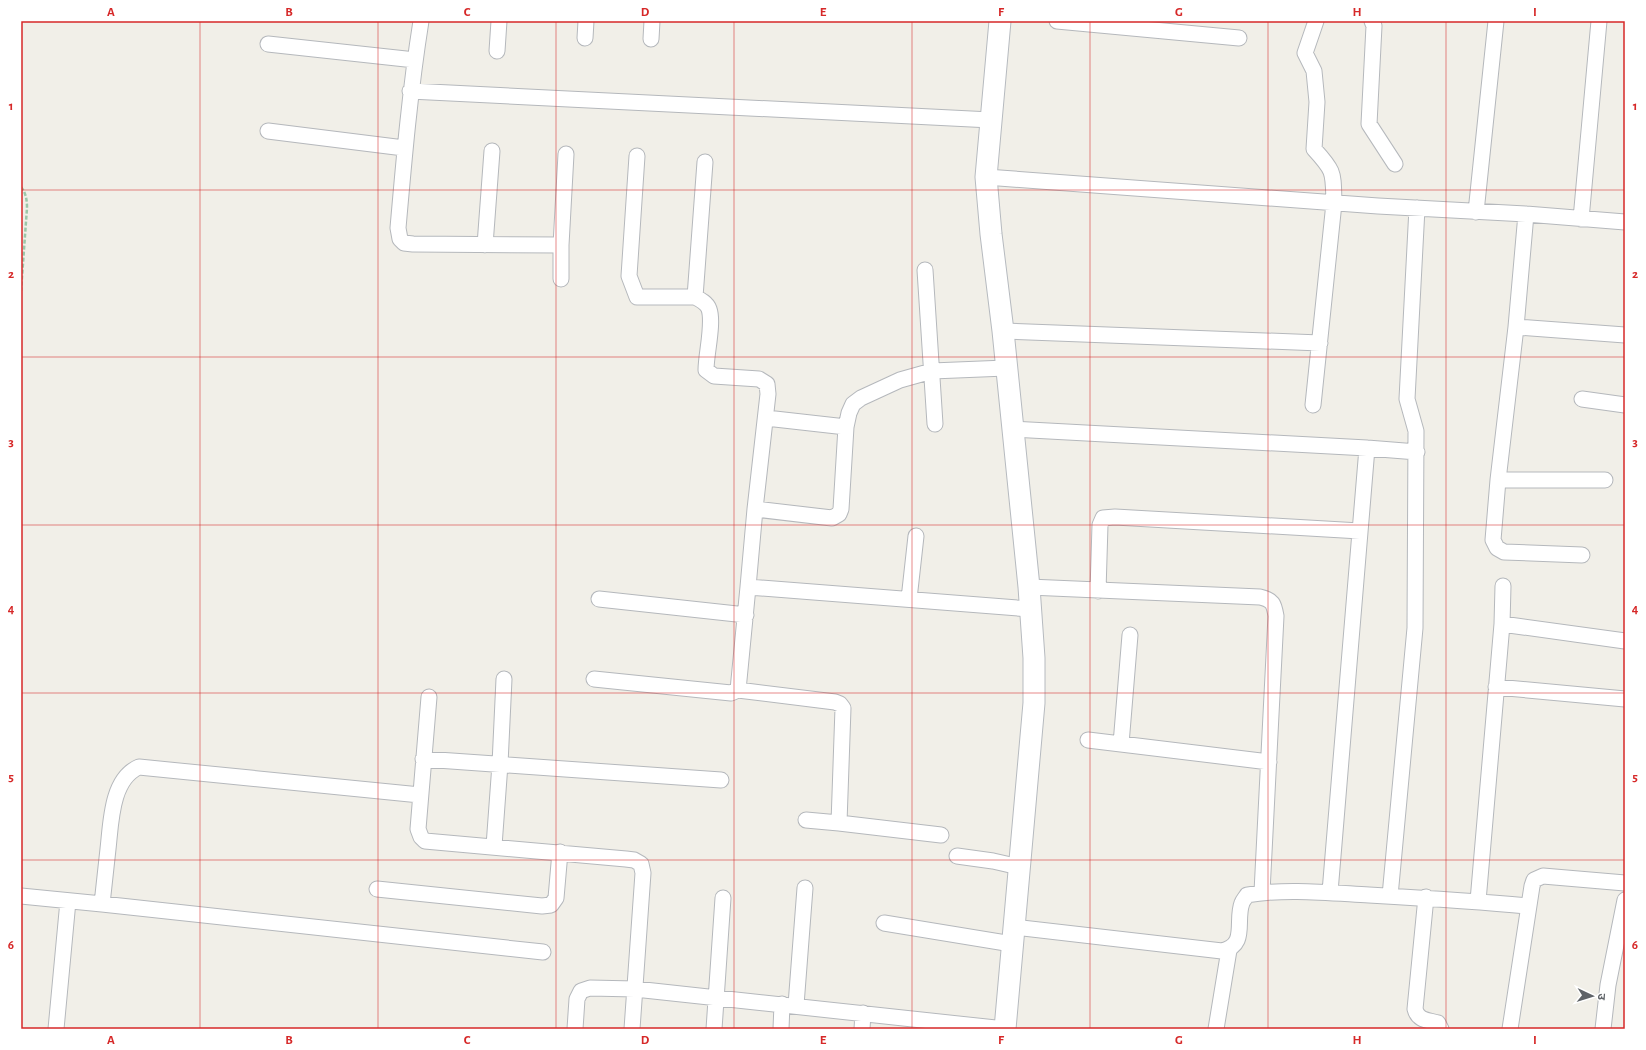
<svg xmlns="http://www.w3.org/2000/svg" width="1646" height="1050" font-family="'Alegreya Sans','Noto Sans Devanagari',sans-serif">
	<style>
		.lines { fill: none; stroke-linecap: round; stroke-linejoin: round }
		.street-casing { stroke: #b5b8bc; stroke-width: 17 }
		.secondary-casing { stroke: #b6babf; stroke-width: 23 }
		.path { stroke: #9cc7a9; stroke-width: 2.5; stroke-dasharray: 4 2; stroke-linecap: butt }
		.street { stroke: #fff; stroke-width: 15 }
		.secondary { stroke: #fff; stroke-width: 21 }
		.grid { fill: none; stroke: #d62828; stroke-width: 1; stroke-opacity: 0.55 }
		.neatline { fill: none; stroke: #d62828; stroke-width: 1.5 }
		.grid-label { font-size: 13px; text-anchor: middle; font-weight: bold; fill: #d62828 }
	</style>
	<rect width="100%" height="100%" fill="#f1efe8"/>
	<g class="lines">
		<defs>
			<path id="street" d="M421,21C410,90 404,159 398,228L400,239L404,243L413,244L561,245
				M1057,21L1239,38
				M1372,21L1374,26L1369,124L1395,164
				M585,38L586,21
				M651,39L652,21
				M268,44L415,60
				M497,51L499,21
				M410,91L991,120
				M268,131L404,148
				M637,156L629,276L637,297H695C701,300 707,303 709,309C714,323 706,354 706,370L714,376L759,379L767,384L768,394L755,509L832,518L839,514L841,509L846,427L849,413L853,404L861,398L900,380L932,371L1006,368
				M986,177L1378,206L1526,214L1625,222
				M1476,212L1496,21
				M1526,214L1516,327L1498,480L1493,540L1497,548L1504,552L1582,555
				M1581,219L1599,21
				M485,245L492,151
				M925,270L935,424
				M561,279V245L566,154
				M695,297L705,162
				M1516,327L1625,335
				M1003,331L1320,343
				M1582,399L1625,405
				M1313,405L1334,203C1333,172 1335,172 1314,149L1317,102L1314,71L1305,53L1316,21
				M766,418L846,427
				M1012,429L1367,448L1417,452
				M1498,480H1605
				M755,509L748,587L1030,609
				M1029,587L1260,597C1273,600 1274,604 1276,616L1262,892
				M1098,591L1100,525L1103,518L1115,517L1360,531
				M599,599L746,615
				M909,599L916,536
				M1502,624L1625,641
				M594,679L731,693L738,690L748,587
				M1496,687L1625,699
				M738,690L835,702L840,704L843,708L839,823L941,835
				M429,697L418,829L421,837L425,841L626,859L634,860L641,864L643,873L632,1029
				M1088,740L1269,762
				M1121,744L1130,635
				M423,759L721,780
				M806,820L839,823
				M494,846L500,764L504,679
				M957,856L993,861L1019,867
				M377,889L542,906L551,905L556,898L560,852
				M1330,892L1367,448
				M21,896L102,904L543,952
				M1390,896L1415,628L1416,431L1407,399L1417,208
				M1426,897L1415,1009C1418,1021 1428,1020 1438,1023L1441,1029
				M1478,901L1502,624L1503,586
				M102,904C104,885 106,867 108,849C111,823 111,779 139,767L420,795
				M884,923L1012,944
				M1014,927L1222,951C1248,945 1235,921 1242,903C1243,900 1246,897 1247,895C1284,888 1332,893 1369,895C1422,898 1475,901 1527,906
				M796,1005L805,888
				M56,1029L68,901
				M575,1029L577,999L581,991L590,988L635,989L1005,1029
				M714,1029L723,898
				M781,1029L782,1004
				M862,1029L863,1013
				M1216,1029L1229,950
				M1510,1029L1532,886L1534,880L1543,876L1625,883
				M1603,1029L1608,985L1625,900"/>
			<path id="secondary" d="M1000,21L986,177L991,234L1003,331L1029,587L1034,658V703L1005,1029"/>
		</defs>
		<!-- street casing -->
		<use href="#street" class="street-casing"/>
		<!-- secondary casing -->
		<use href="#secondary" class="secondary-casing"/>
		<!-- path -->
		<path class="path" d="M21,187C26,193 27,200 27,208L21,291"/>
		<!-- street -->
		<use href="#street" class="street"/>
		<!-- secondary -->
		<use href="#secondary" class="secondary"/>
	</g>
	<!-- grid -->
	<path class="grid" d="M200,21V1029M378,21V1029M556,21V1029M734,21V1029M912,21V1029M1090,21V1029M1268,21V1029M1446,21V1029M21,190H1625M21,357H1625M21,525H1625M21,693H1625M21,860H1625"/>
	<!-- border -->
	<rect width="1646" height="1050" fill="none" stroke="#ffffff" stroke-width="44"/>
	<!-- north arrow -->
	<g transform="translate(1592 996) rotate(94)" stroke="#ffffff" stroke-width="3" paint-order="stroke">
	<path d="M0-3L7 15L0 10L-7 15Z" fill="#5f6368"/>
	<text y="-6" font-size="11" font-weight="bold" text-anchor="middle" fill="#5f6368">उ</text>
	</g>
	<rect x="22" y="22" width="1602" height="1006" class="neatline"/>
	<g class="grid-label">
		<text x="111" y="16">A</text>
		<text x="289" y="16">B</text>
		<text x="467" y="16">C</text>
		<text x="645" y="16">D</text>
		<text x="823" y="16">E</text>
		<text x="1001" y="16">F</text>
		<text x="1179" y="16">G</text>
		<text x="1357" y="16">H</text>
		<text x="1535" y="16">I</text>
		<text x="11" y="110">1</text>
		<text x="1635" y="110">1</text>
		<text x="11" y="278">2</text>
		<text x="1635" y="278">2</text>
		<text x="11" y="446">3</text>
		<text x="1635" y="446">3</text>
		<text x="11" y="613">4</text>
		<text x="1635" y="613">4</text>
		<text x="11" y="781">5</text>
		<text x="1635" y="781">5</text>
		<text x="11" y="949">6</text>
		<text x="1635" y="949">6</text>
		<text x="111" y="1044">A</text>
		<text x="289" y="1044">B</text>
		<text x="467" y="1044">C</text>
		<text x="645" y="1044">D</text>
		<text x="823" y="1044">E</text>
		<text x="1001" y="1044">F</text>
		<text x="1179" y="1044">G</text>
		<text x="1357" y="1044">H</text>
		<text x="1535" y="1044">I</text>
	</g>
</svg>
